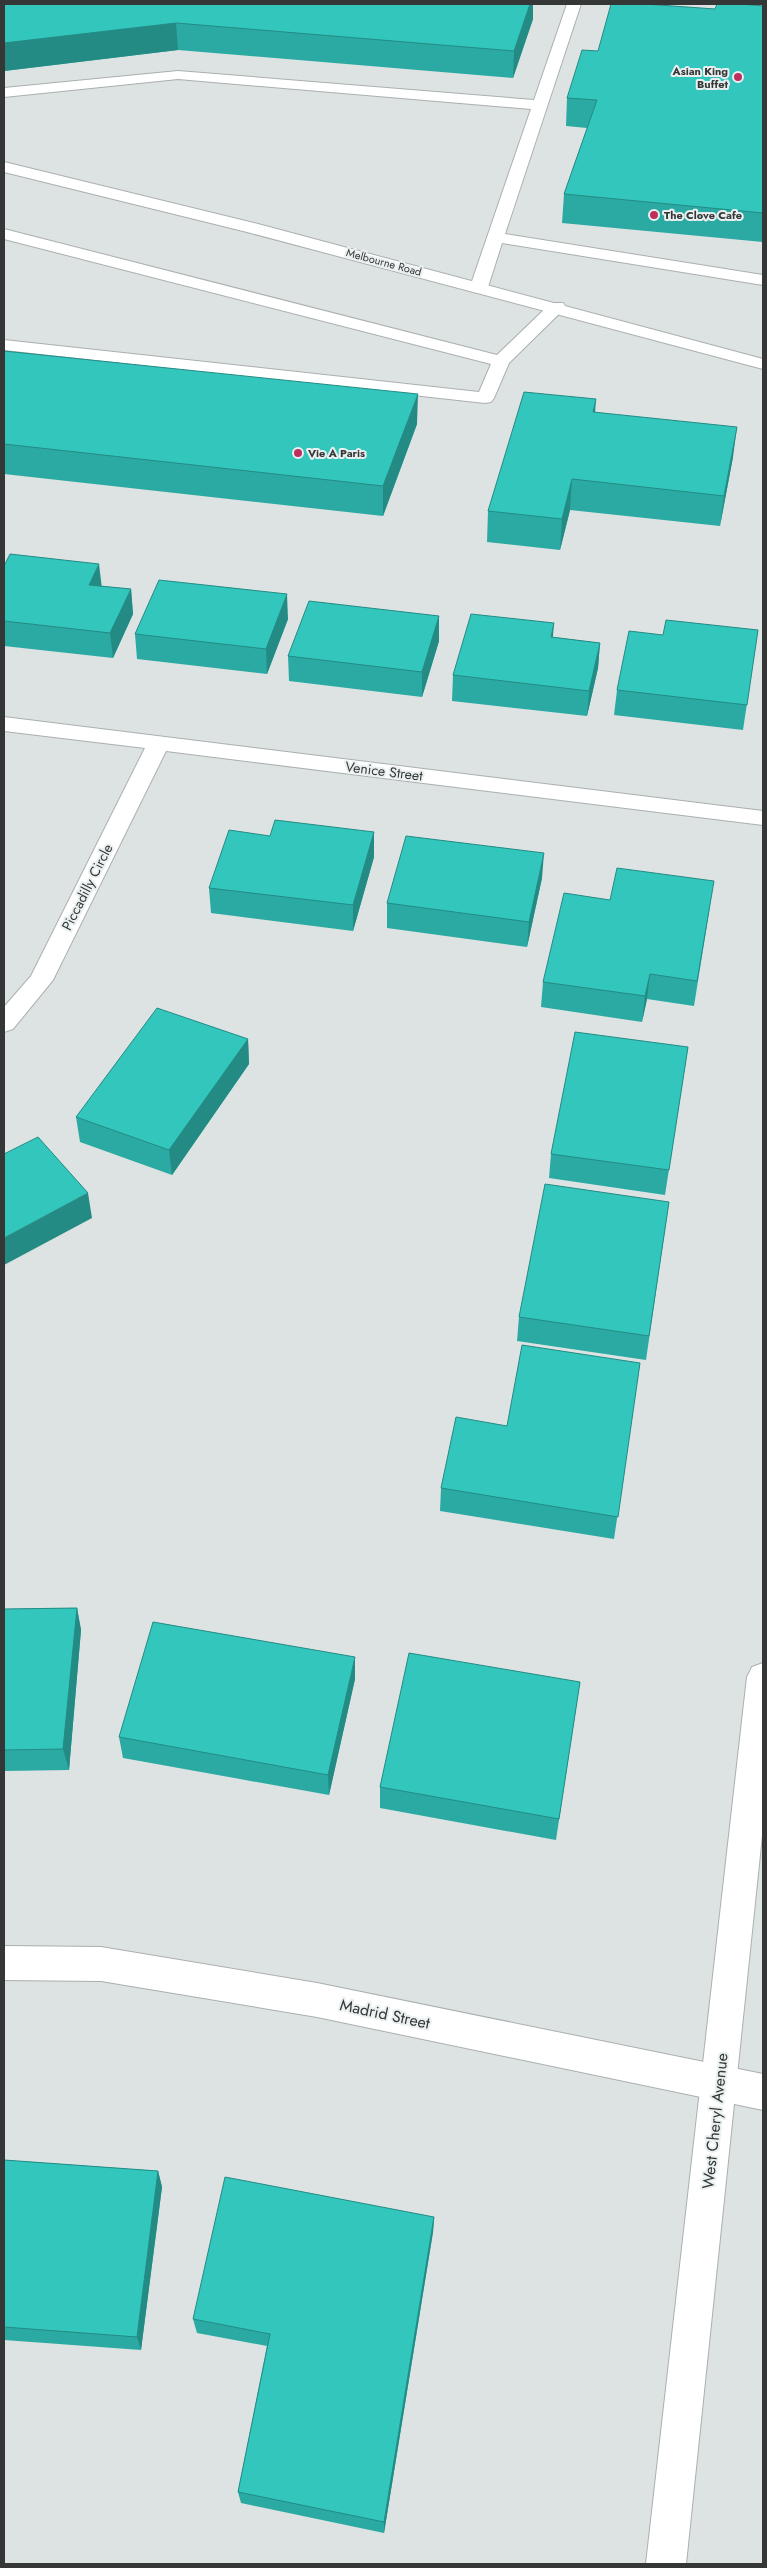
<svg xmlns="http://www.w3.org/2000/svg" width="767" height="2568" font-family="Jost,sans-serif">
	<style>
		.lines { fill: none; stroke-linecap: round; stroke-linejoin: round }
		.service-casing { stroke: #a9b0af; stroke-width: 2 }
		.minor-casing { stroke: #a9b0af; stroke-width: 2 }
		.tertiary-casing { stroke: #a9b0af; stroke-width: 2 }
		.secondary-casing { stroke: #a9b0af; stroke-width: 2 }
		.service { fill: #fff; fill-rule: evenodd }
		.minor { fill: #fff; fill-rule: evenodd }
		.tertiary { fill: #fff; fill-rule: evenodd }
		.secondary { fill: #fff; fill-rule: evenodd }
		.wall { fill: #2baaa3 }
		.shaded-wall { fill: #238b84 }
		.building { fill: #32c6bd; stroke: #238b84 }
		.poi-dot { fill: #bd2f5c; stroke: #eaf0f0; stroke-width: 2 }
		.labels { text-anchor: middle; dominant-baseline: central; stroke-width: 4; stroke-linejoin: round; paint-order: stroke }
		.far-poi-label { font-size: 11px; font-weight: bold; fill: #353737; stroke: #eaf0f0; text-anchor: start }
		.far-street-label { font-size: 11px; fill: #353737; stroke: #eaf0f0 }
		.street-label { font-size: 14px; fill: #353737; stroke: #eaf0f0 }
		.near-street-label { font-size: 16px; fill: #353737; stroke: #eaf0f0 }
	</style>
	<rect width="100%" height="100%" fill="#dce3e2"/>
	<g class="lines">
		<defs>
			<path id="service" d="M567,4H581L505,234L763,275V285L502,243L488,287L485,291H473L470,287L531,109L178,79L4,97V88L178,71L534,100Z
				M4,229L497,355L551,303H563L566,307L509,363L494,398L491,402L485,403L4,350V340L479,392L491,364L4,239Z"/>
			<path id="minor" d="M4,717L763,811V825L166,751L53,980L13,1029L4,1032V1007L31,976L145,748L4,731Z
				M4,1946L101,1947L317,1983L763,2074V2110L317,2017L101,1981L4,1980Z"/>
			<path id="tertiary" d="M763,1663V1826L686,2564H646L747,1677L752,1667Z"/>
			<path id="secondary" d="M4,162L258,224L763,359V369L247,232L4,172Z"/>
		</defs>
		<!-- service casing -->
		<use href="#service" class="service-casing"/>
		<!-- minor casing -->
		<use href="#minor" class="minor-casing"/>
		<!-- tertiary casing -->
		<use href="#tertiary" class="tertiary-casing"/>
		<!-- secondary casing -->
		<use href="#secondary" class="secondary-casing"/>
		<!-- service -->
		<use href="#service" class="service"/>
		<!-- minor -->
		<use href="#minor" class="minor"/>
		<!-- tertiary -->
		<use href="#tertiary" class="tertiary"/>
		<!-- secondary -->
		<use href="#secondary" class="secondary"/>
	</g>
	<!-- wall -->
	<path class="wall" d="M4,4H533V19L513,78L178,50L4,71Z
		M763,6V242L562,223L564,194L587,128L566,126L567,98L598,51L715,9Z
		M4,351L417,424L383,516L4,474Z
		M595,412L733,457L720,526L570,510L560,550L487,542L488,511Z
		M4,566L102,586L131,589L133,614L113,658L4,646Z
		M439,616V641L422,697L289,681L288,656Z
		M288,619L267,674L137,659L135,634Z
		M758,630L743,730L614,715L617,690L663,635Z
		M553,637L600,643L598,668L587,716L452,701L453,675Z
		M374,832V857L353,931L211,913L209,888L270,836Z
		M542,878L527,947L387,928V903Z
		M610,900L710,906L694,1006L647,999L642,1022L541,1007L543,982Z
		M248,1039L249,1064L172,1175L80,1142L76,1117Z
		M688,1047L665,1195L549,1178L551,1154Z
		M669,1202L646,1360L517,1341L519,1317Z
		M640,1363L614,1539L440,1511L441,1488L507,1426Z
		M77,1608L81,1630L69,1770L4,1771V1609Z
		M355,1679L329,1795L123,1758L119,1737Z
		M580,1682L556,1840L380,1808V1787Z
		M4,2160L158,2171L162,2187L141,2350L4,2340Z
		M434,2217L433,2232L384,2533L241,2503L238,2492L267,2346L197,2333L193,2319Z"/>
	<!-- shaded-wall -->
	<path class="shaded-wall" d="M530,4H533V19L513,78L514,51Z
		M176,23L178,50L4,71V43Z
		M418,394L417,424L383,516V486Z
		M596,399L594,429L593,412Z
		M737,427L733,457L720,526L724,496Z
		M572,479L570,510L560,550L562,519Z
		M99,564L102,589L89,585Z
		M131,589L133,614L113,658L110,633Z
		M287,594L288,619L267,674L266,649Z
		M439,616V641L422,697V672Z
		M554,623L552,648L551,637Z
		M600,643L598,668L587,716L589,691Z
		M374,832V857L353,931V905Z
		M544,853L542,878L527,947L529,922Z
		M650,974L647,999L642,1022L645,996Z
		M248,1039L249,1064L172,1175L169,1150Z
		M88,1193L92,1218L4,1265V1238Z
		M77,1608L81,1630L69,1770L63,1749Z
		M355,1657V1679L329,1795L328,1775Z
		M158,2171L162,2187L141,2350L137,2337Z
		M434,2217L433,2232L384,2533V2522Z"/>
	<!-- building -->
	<path class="building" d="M4,4H530L514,51L176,23L4,43Z
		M611,4H645L715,9L717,4H741L763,6V213L564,194L597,100L567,98L582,50L598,51Z
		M4,351L418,394L383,486L4,444Z
		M524,392L596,399L593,412L737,427L724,496L572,479L562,519L488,511Z
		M10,554L99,564L89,585L131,589L110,633L4,621V566Z
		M159,580L287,594L266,649L135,634Z
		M309,601L439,616L422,672L288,656Z
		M471,614L554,623L551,637L600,643L589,691L453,675Z
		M666,620L758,630L747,705L617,690L629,631L663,635Z
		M275,820L374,832L353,905L209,888L229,830L270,836Z
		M406,836L544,853L529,922L387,903Z
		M617,868L714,881L697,981L650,974L645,996L543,982L564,893L610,900Z
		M157,1008L248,1039L169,1150L76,1117Z
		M575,1032L688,1047L669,1170L551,1154Z
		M38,1137L88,1193L4,1238V1154Z
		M545,1184L669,1202L649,1336L519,1317Z
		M522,1345L640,1363L618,1517L441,1488L456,1417L507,1426Z
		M77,1608L63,1749L4,1750V1609Z
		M153,1622L355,1657L328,1775L119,1737Z
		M409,1653L580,1682L559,1819L380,1787Z
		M4,2160L158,2171L137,2337L4,2327Z
		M225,2177L434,2217L384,2522L238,2492L270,2334L193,2319Z"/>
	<!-- markers -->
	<g class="poi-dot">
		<circle cx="738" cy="77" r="5"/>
		<circle cx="654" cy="215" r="5"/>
		<circle cx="298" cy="453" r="5"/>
	</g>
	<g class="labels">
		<!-- far-poi labels -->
		<g class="far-poi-label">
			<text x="728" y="71" text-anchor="end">Asian King<tspan x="728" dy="13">Buffet</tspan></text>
			<text x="664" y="215">The Clove Cafe</text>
			<text x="308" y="453">Vie A Paris</text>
		</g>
		<!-- far-street labels -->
		<g class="far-street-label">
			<text transform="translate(384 262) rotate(15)">Melbourne Road</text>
		</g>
		<!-- street labels -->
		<g class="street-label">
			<text transform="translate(384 771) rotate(7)">Venice Street</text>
			<text transform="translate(87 887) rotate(-63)">Piccadilly Circle</text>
		</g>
		<!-- near-street labels -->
		<g class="near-street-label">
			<text transform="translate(385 2014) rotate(12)">Madrid Street</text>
			<text transform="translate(715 2121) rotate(-84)">West Cheryl Avenue</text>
		</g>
	</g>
	<!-- border -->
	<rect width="767" height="2568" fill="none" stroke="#353737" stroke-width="10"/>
</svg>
